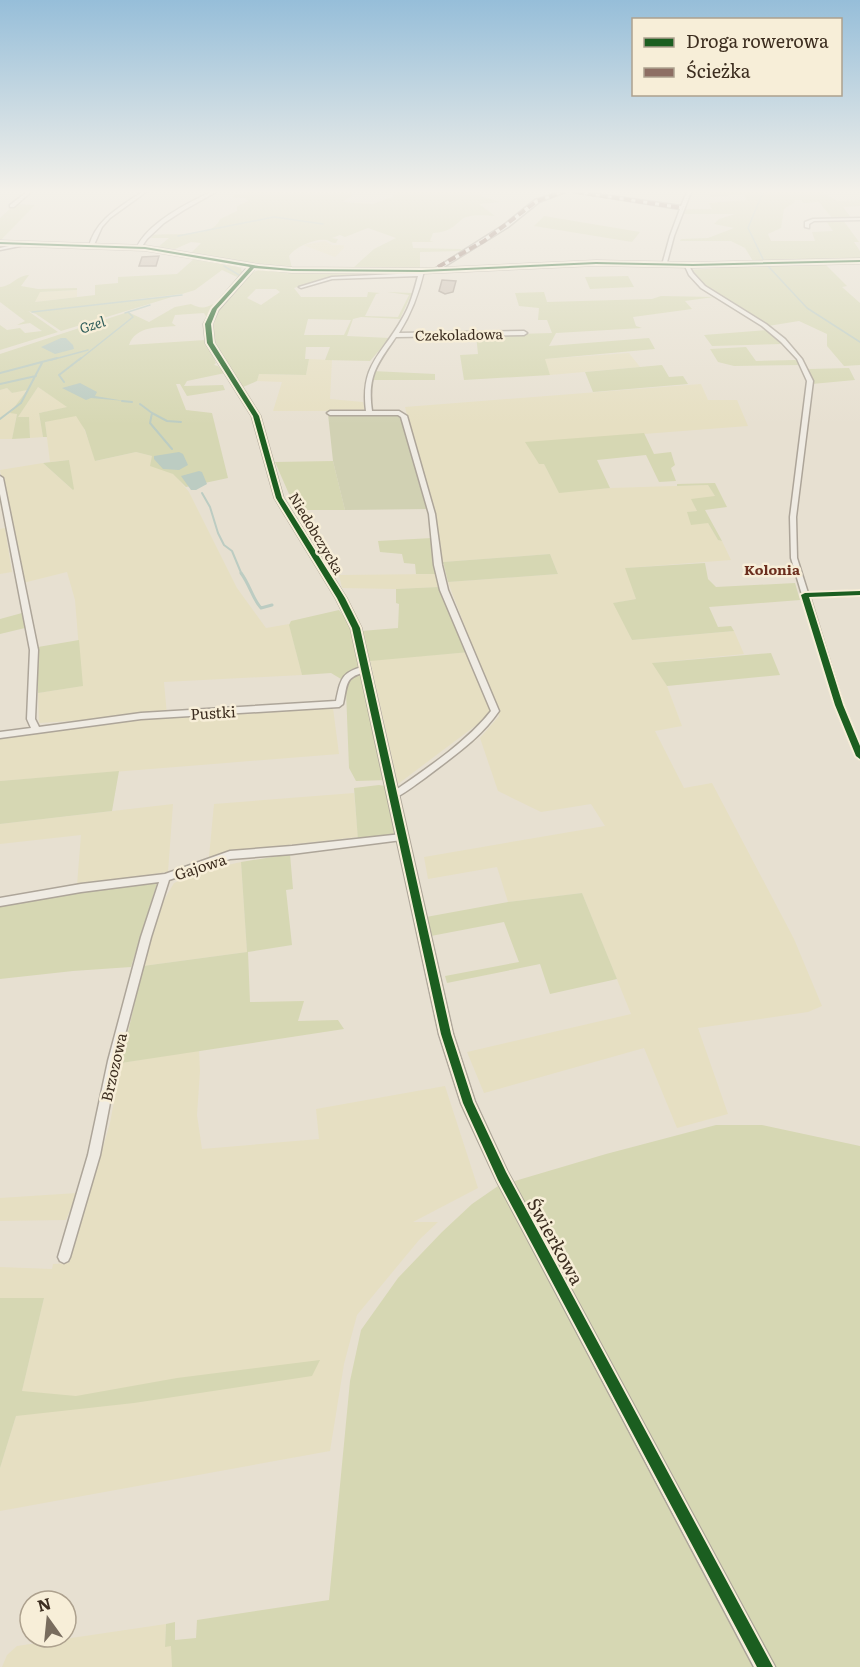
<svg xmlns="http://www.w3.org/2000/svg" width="860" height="1667" font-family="Literata,serif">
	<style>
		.farmland { fill: #e6dfc2 }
		.green { fill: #d6d7b3; fill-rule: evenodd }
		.cemetery { fill: #d1d1b3 }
		.water { fill: #bcccc2 }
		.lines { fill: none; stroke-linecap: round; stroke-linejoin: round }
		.stream-far2 { stroke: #bcccc2; stroke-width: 1.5 }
		.stream-far1 { stroke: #bcccc2; stroke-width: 2 }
		.stream { stroke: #bcccc2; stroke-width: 3 }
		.building { fill: #cbbfb2; stroke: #a89c90; stroke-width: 1.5 }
		.minor-casing { stroke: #ada599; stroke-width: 3 }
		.tertiary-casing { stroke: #ada599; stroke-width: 3 }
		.minor { fill: #efebe3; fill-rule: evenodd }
		.tertiary { fill: #efebe3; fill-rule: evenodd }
		.quiet { stroke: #8d6e63; stroke-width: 4; stroke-dasharray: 8 4; stroke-linecap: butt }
		.cycleway-casing { stroke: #f7eed8; stroke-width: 4 }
		.cycleway { fill: #1b5e20; fill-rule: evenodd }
		.labels { text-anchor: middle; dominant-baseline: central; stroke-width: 5; stroke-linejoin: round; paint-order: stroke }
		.far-water-label { font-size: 14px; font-style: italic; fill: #2f5d5a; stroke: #f7eed8 }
		.far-street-label { font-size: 14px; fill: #3d2e20; stroke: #f7eed8 }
		.far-neighbourhood-label { font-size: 14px; font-weight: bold; fill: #6b2e1e; stroke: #f7eed8 }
		.street-label { font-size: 15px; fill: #3d2e20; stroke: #f7eed8 }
		.near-street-label { font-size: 18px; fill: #3d2e20; stroke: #f7eed8 }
	</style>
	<rect width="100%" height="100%" fill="#e7e0d1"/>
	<!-- farmland -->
	<path class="farmland" d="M325,241L332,245H344V248L335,257L303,245Z
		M77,290V297L35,302L39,292Z
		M629,353L640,367L550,375L544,359Z
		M309,359L332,360L330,399L363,402L365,411H273L282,382L257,381L259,374L306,375Z
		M701,384L708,400H737L748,426L526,443L544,464L559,492L610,488L708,485L716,497L692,500L697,511L688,512L708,523L718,540L722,541L731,560L626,568L636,599L614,603L632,640L734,631L744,654L653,663L667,686L682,726L655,731L684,788L712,783L794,939L822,1006L808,1012L698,1028L728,1114L677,1128L644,1048L484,1093L467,1052L631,1014L582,893L508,902L497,867L428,879L424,857L605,826L591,804L541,812L498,791L480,738L499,716L448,582L558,574L550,554L443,562L405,407Z
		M38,387L68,407L39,413L43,437L30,438L29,418H17Z
		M7,388L12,393L27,389L11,413H17L12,439H0V390Z
		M72,415L79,417L82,423L96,461L136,452L152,456L173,473L189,492L237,588L266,628L289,624L302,675L164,682L167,715L39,723L38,693L82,686L75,600L67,572L23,583L0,470L43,463L73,490L69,460L50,462L45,422Z
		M5,528L12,572L0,574V529Z
		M436,574L439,587L396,589L342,588L339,575Z
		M470,652L495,711L398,784L370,660Z
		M333,708L339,754L0,781V738L126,721Z
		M354,793L358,837L229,852L209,857L214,804Z
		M173,804L168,872L77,885L81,835L0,844V824Z
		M241,862L247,952L143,966L164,900L174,883L201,871Z
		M199,1050L200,1071L197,1115L202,1149L319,1139L316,1109L445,1086L478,1188L413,1222H438L419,1240L357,1315L344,1364L330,1451L0,1511V1468L16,1416L44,1298H0V1267L52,1269L53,1264L69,1263L110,1123L121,1063Z
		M77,1193L66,1220L0,1221V1198Z
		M166,1624L165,1646H173L174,1667H2L7,1655L17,1646Z"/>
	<!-- green -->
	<path class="green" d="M245,192L351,193L352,196L342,202L372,204L393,197L394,193L377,192H477L483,197L500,202L479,204L495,216C486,216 470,213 461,220C453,227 449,232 433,233L430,241L434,242H412L413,248L461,249L462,251L420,252V269L353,268L374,249L396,238L368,228L345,237L340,235L332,238L338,239L336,243C332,243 330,241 327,240C315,238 295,247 289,256L292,268H290L253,264L191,253L201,243L191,242L175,249L158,247L169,238H151L153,235H149L156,228L159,229L153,235C170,232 212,240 220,219L237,211V206L249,201L244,198L231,197Z
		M691,192H822L837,201L860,200V206L843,207L852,219H833L819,202L803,203L801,200H794L795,202L784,209L781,228L768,234L771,241H815L812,232L833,231L826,221L843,220L859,242H854L860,251V259L753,261L745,248L731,241H680L681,239L708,238L734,228L714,224L719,219L735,214H683L684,209H712L709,203L747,200L744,194L711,197L710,192L690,194Z
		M15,204L35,205L0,241V218Z
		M544,216L640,232L632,242L534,226Z
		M195,258L236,266L241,268L242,272L237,277L222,270L195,290L182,294L121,301L175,296L61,331L36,314L28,311L58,332L0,350V325L7,330L20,328L25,333L42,331L30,323L17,325L25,321L0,302V287C13,286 15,276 29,275L21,286L38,289L77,288V290L40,292L35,302L95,295V285L118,283V277L177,274Z
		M824,263L847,286L842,287L860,303V365L844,366L827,346V334L799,321L768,326L707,288L691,270L766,264L771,270L767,264Z
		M258,270L361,272V276L324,279L294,288L301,297H367L368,292L380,293L376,294L365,316L398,317L409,295L387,292L412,293L400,319L361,317L353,319L347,336L390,338L370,361L325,360L330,347H306L305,359H309L306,375L259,374L257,381L243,387C213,354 199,328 233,291C241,283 247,275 258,270ZM256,289H276L280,292L261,305L247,298ZM308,319L351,320L344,335H304Z
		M628,276L634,287L590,289L585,277Z
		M544,292L547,302L652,299L661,296L714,297L685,301L692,309L633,317L636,326L642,328L556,333L549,346L649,338L655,349L545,359L550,375L464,380L460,355L478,354L476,335L552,333L547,320H538L539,308L519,306L515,293Z
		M191,304C199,308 205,309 213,304L207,318L204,313L175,315L172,323L176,326C159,328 136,325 129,345L205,340L216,363L214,365L218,366L225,373L187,381L184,386L223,385L225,390L187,396L180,384H176L186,410L212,413L228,478L186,487L173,474L150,466L152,456L136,452L95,461L85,430L76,416L45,422L47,437H43L39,413L67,407L38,387L18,417H29L30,438L12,439L17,414L10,413L27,390L12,393L7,388L0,390V354L128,312L149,322L175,307Z
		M767,330L782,344L712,346L704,335Z
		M746,347L756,361L796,360L800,365L734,366L718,362L710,349Z
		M662,365L669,377L683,376L688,384L593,392L585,372Z
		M849,368L855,380L812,384L809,369Z
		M372,371L435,374V380H371Z
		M644,433L654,454L671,452L675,465L671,468L676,481L659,482L646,455L597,460L610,488L559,493L544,464H539L525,442Z
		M69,460L74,489L73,490L43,463Z
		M333,461L345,510H296L275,462Z
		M715,483L727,507L705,510L722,541L718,540L708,523L691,525L687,512L697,511L691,499L715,496L708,485L677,486V484Z
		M432,538L436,574H416L415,564L404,563L402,554L380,552L378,541Z
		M550,554L558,574L448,582L443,562Z
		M705,563L708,579L716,587L795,583L800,600L709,607L718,627L731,626L734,631L632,640L613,603L636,599L625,568Z
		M439,587L441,588L470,652L370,661L361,631L398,628L399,604L396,603V589Z
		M339,610C352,626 358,646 363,667L352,669L341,679L331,673L302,675L289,625L291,621Z
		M22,613L25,628L0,634V619Z
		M79,640L83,686L38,693V647Z
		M771,653L780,675L667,686L652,663Z
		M363,673L387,780L356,781L349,768L346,691C347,680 352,677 363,673Z
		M119,771L112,811L0,824V781Z
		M379,785L385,786L387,790L394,834L388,837L358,840L354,788Z
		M290,854L293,889L286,890L292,945L248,952L250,1002L304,1001L298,1021L338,1020L344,1029L121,1063L143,966L247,952L241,862Z
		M157,883L131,967L73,971L0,979V906L58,894Z
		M582,893L617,979L550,994L540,964L447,983L445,976L519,962L504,922L431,936L426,917L508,902Z
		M716,1125H762L860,1146V1667H172L171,1646L165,1647L166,1624L175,1622V1640L196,1638L197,1620L329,1600L350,1381L361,1330L398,1278L442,1232L472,1204L498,1186L606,1154Z
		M0,1298H44L22,1391L76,1396L177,1378L320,1360L312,1376L134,1403L16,1416L0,1468Z"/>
	<!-- cemetery -->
	<path class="cemetery" d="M328,414L399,415L404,418L419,484L429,509L345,510L333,461Z"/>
	<!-- water -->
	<path class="water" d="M61,338H66L73,345L74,349L55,354L41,347Z
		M80,383L97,392L95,396L125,401L91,398L86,400L62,388Z
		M179,452L183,454L188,465L179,470L163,469L154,459V456Z
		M199,471L202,472L207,484L196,490H191L181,476Z"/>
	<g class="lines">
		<!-- stream-far2 -->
		<path class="stream-far2" d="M763,192L748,228L763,259
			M178,236L274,217L323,224
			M224,266L239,275
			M768,266L807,308L860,342
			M32,312L182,295
			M125,313L150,305
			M51,360L88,350
			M79,360L133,317L128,312"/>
		<!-- stream-far1 -->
		<path class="stream-far1" d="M0,373L57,358
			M64,382L59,375L81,358
			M0,384L36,376
			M122,401L132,402
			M140,404L152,413L150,423L172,449
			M152,413L167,421L181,422
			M0,419L21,403L42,363
			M202,493L210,507L218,533L224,545L232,551L242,575"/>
		<!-- stream -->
		<path class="stream" d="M241,573C250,585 252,598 261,608L272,605"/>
	</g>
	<!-- building -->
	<path class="building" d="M159,256L156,266H139L142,257Z
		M442,280L456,281L453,292L445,294L439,291Z"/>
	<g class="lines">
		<defs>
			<path id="minor" d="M27,192H31L14,207H10V205Z
				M142,192H146L110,218L102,227L93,247H89C95,220 120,207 142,192Z
				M211,192H216L184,210L164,223L147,239L140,249H136C146,224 187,203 211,192Z
				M560,192H565L539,202L508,227L437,271L433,270L504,225L535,200Z
				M574,192H583L681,206L687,192H691L674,236L666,266L662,265L670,236L680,209Z
				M860,218V220L814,221L809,224V228L805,227V222L813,219Z
				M23,243L25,245L0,250V248Z
				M684,264H688L693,273L705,286L766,324L785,339L802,359L813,381L796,517L797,558L808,593L860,591V595L810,597L843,705L860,746V759L856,756L835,705L791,558L790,517L807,381L797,359L781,342L762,326L701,288L689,275Z
				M420,270L424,271C419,293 411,314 399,333L524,331L527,333L524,335L396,337C377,364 367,376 372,411H399L407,416L435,514L442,565L448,590L499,711C481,738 451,758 425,778C415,785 404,794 393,799L390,798L389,796L390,794C423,771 467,742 491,711L440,590L434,565L429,514L401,417L398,415H330L327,413L330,411H366C360,364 382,355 402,319C410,306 414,291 418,276L332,279L301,288L299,287L332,277L419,273Z
				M0,476L3,478L38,650L35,719L39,727L141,713L336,701C341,678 341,672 366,666L370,669L369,671C344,677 348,682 343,704L339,707L141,719L0,738V732L31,728L27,719L30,650L0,494Z
				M402,834L405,835L407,837L405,839L402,840L292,854L230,859L169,880L151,937L118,1061L100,1155L70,1257L68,1261L64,1263L60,1261L58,1257L88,1155L108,1061L141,937L159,882L81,892L0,906V898L81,884L165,874L230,851L292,846Z"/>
			<path id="tertiary" d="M0,241L145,246L259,265L292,268L422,269L596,261L693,263L860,259V263L693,267L596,265L422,273L292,272L255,268L218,310L212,324L214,343L260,416L283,498L346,598L361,628L453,1034L475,1102L507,1171L775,1667H754L497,1181L461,1103L439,1034L351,628L336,598L275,498L252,416L206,343L204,324L212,309L248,267L145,250L0,245Z"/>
		</defs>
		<!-- minor casing -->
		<use href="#minor" class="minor-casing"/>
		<!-- tertiary casing -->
		<use href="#tertiary" class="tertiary-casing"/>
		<!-- minor -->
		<use href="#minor" class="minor"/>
		<!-- tertiary -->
		<use href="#tertiary" class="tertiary"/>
		<!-- quiet -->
		<path class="quiet" d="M576,192L683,208
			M438,267L484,241L537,201L563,192"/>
		<defs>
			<path id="cycleway" d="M0,242L145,247L259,266L292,269L422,270L596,262L693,264L860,260V262L693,266L596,264L422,272L292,271L254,268L217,309L211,324L213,343L259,416L282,498L345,598L360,628L451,1034L473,1102L506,1172L773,1667H757L498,1180L463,1103L441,1034L352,628L337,598L276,498L253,416L207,343L205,324L212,309L250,267L145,249L0,244Z
				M860,591V595L809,597L843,705L860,746V759L856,756L835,705L801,595L805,593Z"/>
		</defs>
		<!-- cycleway casing -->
		<use href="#cycleway" class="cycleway-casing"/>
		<!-- cycleway -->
		<use href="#cycleway" class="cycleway"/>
	</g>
	<!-- sky -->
	<linearGradient id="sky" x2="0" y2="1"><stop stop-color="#96bed9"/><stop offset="0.45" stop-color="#f4f1ea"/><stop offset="1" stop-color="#f4f1ea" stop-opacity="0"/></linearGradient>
	<rect width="860" height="425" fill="url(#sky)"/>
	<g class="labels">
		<!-- far-water labels -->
		<g class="far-water-label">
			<text transform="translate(92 324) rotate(-18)">Gzel</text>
		</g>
		<!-- far-street labels -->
		<g class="far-street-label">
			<text transform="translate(459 334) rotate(-1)">Czekoladowa</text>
			<text transform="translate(317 533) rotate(59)">Niedobczycka</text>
		</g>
		<!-- far-neighbourhood labels -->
		<g class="far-neighbourhood-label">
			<text x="772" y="569">Kolonia</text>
		</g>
		<!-- street labels -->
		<g class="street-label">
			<text transform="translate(213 712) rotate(-3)">Pustki</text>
			<text transform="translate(200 866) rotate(-18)">Gajowa</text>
			<text transform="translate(113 1067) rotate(-77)">Brzozowa</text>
		</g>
		<!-- near-street labels -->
		<g class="near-street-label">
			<text transform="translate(556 1241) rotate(61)">Świerkowa</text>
		</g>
	</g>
	<!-- legend -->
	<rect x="632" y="18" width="210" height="78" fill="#f7eed8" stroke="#ada18e" stroke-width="1.5"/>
	<rect x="644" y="38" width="30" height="9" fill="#1b5e20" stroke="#ada18e" stroke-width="1.5"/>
	<text x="686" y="48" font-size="18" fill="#3d2e20">Droga rowerowa</text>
	<rect x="644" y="68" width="30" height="9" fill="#8d6e63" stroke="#ada18e" stroke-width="1.5"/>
	<text x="686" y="78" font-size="18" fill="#3d2e20">Ścieżka</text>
	<!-- north arrow -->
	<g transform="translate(48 1619) rotate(345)"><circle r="28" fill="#f7eed8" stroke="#ada18e" stroke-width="1.5"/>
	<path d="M0-4.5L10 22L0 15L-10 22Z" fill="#786c5e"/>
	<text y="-9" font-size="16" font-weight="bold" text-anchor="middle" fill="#3d2e20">N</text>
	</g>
</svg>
